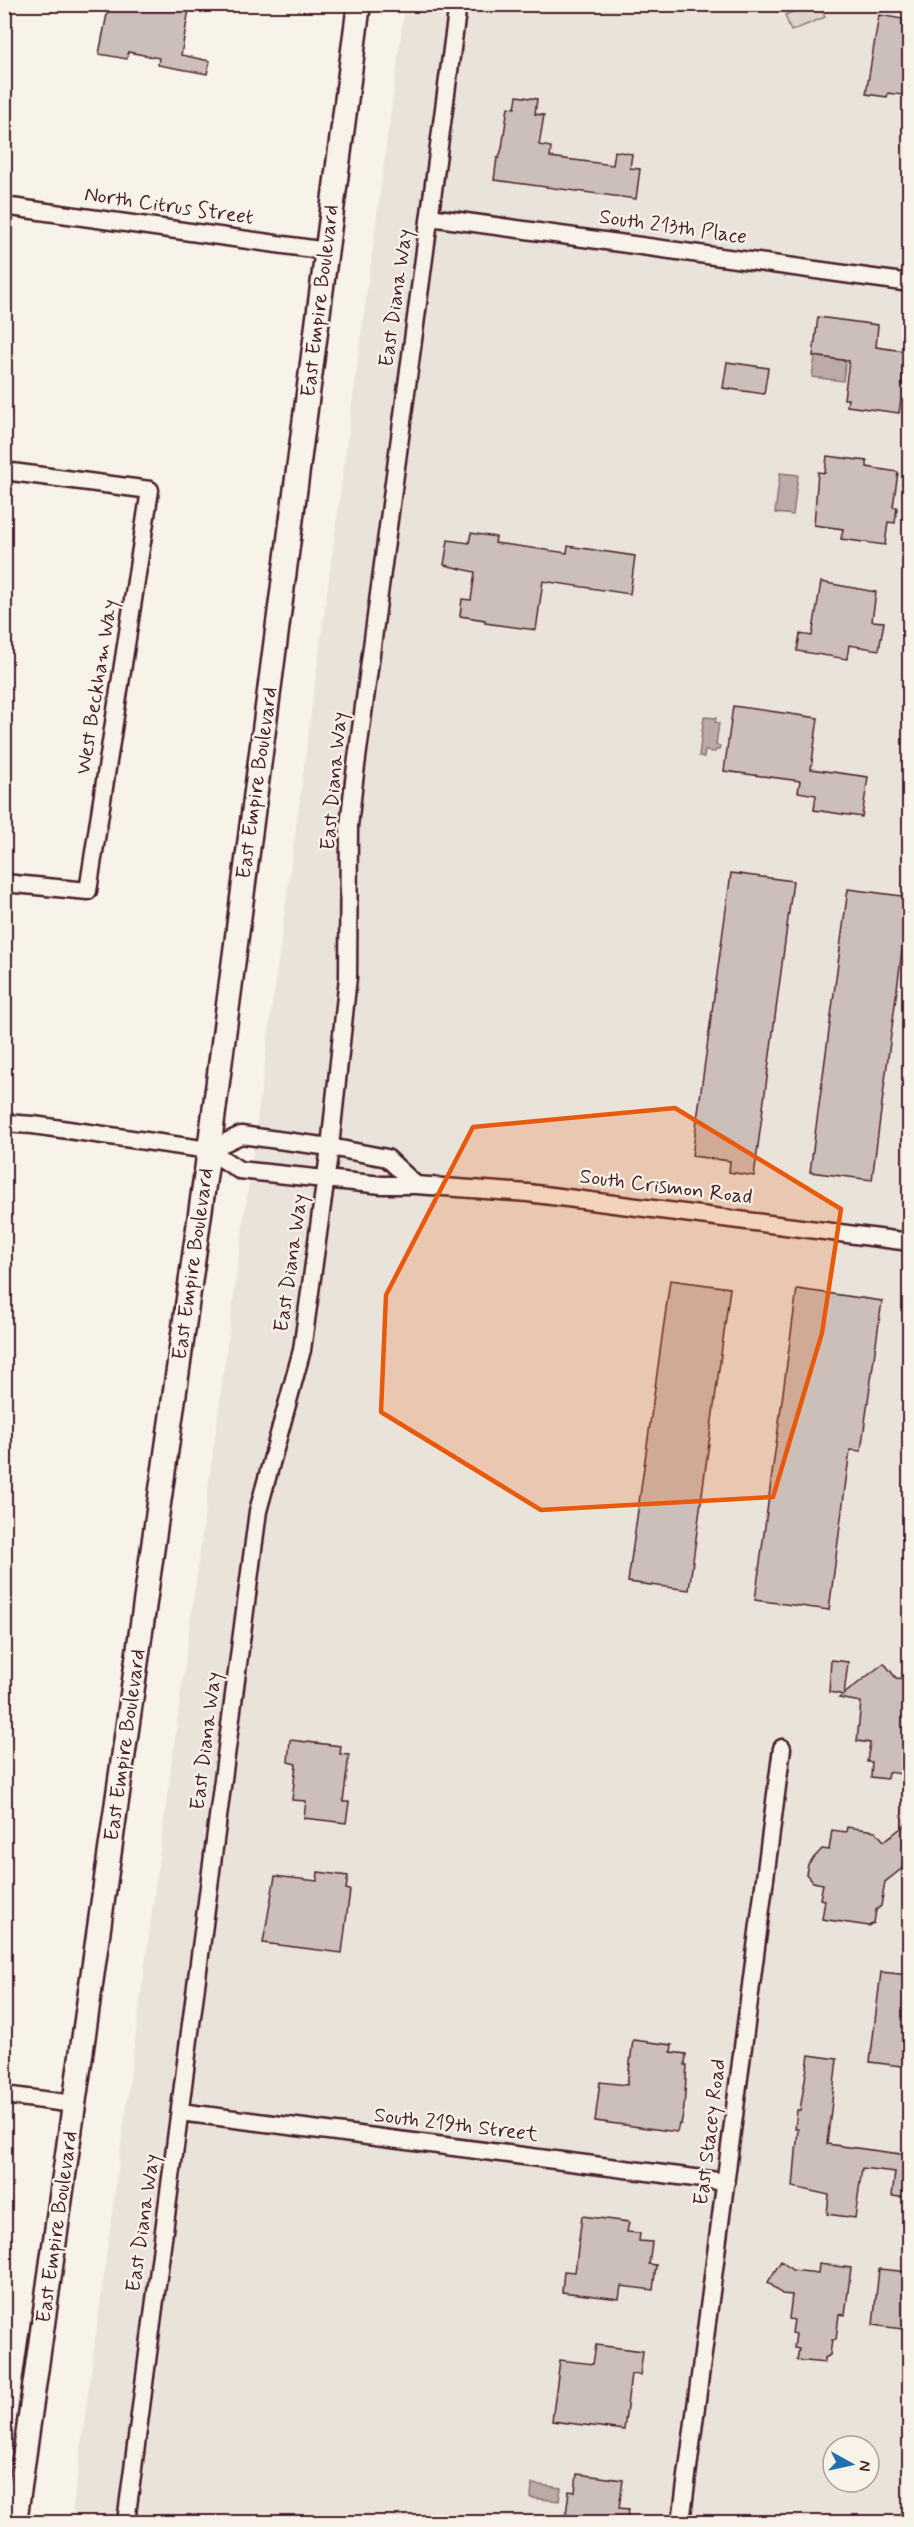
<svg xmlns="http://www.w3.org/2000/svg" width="914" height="2527" font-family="Mynerve,sans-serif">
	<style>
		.built { fill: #eae3da; fill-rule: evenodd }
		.green { fill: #ded4cc; stroke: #947a7c; stroke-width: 1.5 }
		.water { fill: #bcaaa7; stroke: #8e7275; stroke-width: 1.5 }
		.building { fill: #ccbfb9; stroke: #4a1f2b; stroke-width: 1.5 }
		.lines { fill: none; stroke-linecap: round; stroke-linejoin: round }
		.street-casing { stroke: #4a1f2b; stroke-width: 21 }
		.secondary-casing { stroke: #4a1f2b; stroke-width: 27 }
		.street { stroke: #f7f3e8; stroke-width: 16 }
		.secondary { stroke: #f7f3e8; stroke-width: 22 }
		.marked { fill: #e8590c; fill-opacity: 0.2; stroke: #e8590c; stroke-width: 4.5; stroke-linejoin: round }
		.labels { text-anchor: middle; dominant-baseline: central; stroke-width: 4.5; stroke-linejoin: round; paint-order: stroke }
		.street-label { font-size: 21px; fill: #4a1f2b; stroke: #f7f3e8 }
	</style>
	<rect width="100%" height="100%" fill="#f7f3e8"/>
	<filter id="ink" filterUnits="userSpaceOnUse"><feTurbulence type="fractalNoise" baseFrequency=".0167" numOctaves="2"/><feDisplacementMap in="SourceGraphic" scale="12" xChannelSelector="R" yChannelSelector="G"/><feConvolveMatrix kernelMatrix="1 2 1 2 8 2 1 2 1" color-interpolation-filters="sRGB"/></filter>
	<g filter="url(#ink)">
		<!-- built -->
		<path class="built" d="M405,5H909V2522H71ZM833,2446H869V2482H833Z"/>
		<!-- green -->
		<path class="green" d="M812,4L820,5L825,17L791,31L785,15Z"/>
		<!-- water -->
		<path class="water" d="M815,356L846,360L843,381L812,377Z
			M780,473L798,475L793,515L775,513Z
			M704,717L716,718L715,722L719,723L716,745L720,746L719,750H716L715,752L705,751L704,757L699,756Z
			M532,2484L561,2488L559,2501L531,2498Z"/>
		<!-- building -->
		<path class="building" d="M109,4H190L181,55L210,61L207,74L158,65L159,58L128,52L127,59L99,54Z
			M879,15L903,19L902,26L909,27V96L888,93L887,97L866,94Z
			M517,96L537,99L535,114L544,115L539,145L551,147L550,157L613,165L615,151L632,154L630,168L640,169L636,199L494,180L497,158H499L502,148L508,107L515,108Z
			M818,317L878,325L876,347L904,351L902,385L909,387L908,400L901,399L899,413L847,406L848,399H844L849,361L813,356Z
			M727,362L768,368L764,394L723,388Z
			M827,456L867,461V467L898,472L893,507H897L895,523L888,522L885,545L841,539L843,529L814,525L818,472L825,473Z
			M471,533L496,537L495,543L567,553L568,546L635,556L630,594L543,581L536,630L485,623V620L460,616L462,599L471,600L475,572L444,565L448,540L469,543Z
			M821,582L876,592L872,621L884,622L879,650L849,645L847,659L797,651L800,634L812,636Z
			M733,706L818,718L811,769L868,777L862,817L814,810L816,795L798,792L800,781L724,771Z
			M731,873L793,881L754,1176L729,1172L730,1161L692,1156Z
			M848,889L909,897L872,1180L810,1172Z
			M670,1280L730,1288L689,1590L628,1582Z
			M797,1289L882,1301L861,1451L850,1450L829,1610L755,1600Z
			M831,1660L848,1662L844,1695L829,1692Z
			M884,1663L896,1678L909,1679V1775L888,1772L887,1779L871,1777L872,1762H867L870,1743L857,1741L861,1702L839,1698Z
			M290,1740L341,1746L340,1754L349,1755L343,1802H349L346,1823L304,1818L306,1801L292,1800L296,1764L288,1762Z
			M909,1822V1863L885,1882L881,1906L876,1910L874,1923L869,1926L822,1919L825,1900L820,1899L823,1884L813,1882L806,1874L808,1864L822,1849L829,1850L832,1830L846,1832L847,1827L875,1831L884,1841Z
			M318,1872L348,1876L346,1889L350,1890L342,1953L263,1943L275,1876L317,1881Z
			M881,1972L909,1975V2067L870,2062Z
			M633,2040L672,2045L671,2052L686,2054L685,2065H687L684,2108L681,2124H679L677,2132L595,2121L600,2082L627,2085Z
			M809,2055L837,2059L827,2144L908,2155L909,2198L892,2196L895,2172L862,2168L855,2218L827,2214L829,2195L793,2187L798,2129H795L797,2110H800Z
			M582,2216L629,2222L627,2232L640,2233L639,2241L652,2242L649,2264L656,2265L653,2290L621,2286L619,2299L562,2292L564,2271L575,2272Z
			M781,2261L792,2270L818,2273L819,2264L851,2268L845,2315L839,2314L836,2340H832L830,2355L825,2358V2363L797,2360L799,2349L794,2348L796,2334L792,2333L794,2320L789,2319L792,2295L782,2294L768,2282Z
			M879,2269L909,2272V2330L873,2325Z
			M596,2345L643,2351L640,2375L631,2374L624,2430L552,2421L560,2360L593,2364Z
			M577,2474L623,2480L619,2508L629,2509L627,2523H565L569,2491L575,2492Z"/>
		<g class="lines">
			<defs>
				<path id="street" d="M4,206L327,251
					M430,217L910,283
					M4,471L150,490L88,891L4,883
					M4,1123L33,1125L209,1150L239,1170L382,1185H416L528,1193L910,1242
					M209,1150L241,1135L330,1147L387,1158L416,1185
					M4,2095L74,2104
					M180,2112L726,2182
					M126,2522L258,1511L302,1350L330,1147L348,977L349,826L354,781L458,4
					M681,2522L782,1748"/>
				<path id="secondary" d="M15,2522L209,1150L359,4"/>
			</defs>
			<!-- street casing -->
			<use href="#street" class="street-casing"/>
			<!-- secondary casing -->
			<use href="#secondary" class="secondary-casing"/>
			<!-- street -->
			<use href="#street" class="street"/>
			<!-- secondary -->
			<use href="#secondary" class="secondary"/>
		</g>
	</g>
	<!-- marked area -->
	<path class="marked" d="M675,1108L841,1209L822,1333L773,1497L541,1510L381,1412L386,1295L473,1127Z"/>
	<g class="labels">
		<!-- street labels -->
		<g class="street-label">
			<text transform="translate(169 206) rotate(8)">North Citrus Street</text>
			<text transform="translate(673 227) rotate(8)">South 213th Place</text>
			<text transform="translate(396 298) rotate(-82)">East Diana Way</text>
			<text transform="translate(320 301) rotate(-83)">East Empire Boulevard</text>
			<text transform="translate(97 687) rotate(-81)">West Beckham Way</text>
			<text transform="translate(334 781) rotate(-85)">East Diana Way</text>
			<text transform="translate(257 783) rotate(-82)">East Empire Boulevard</text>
			<text transform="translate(666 1187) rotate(7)">South Crismon Road</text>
			<text transform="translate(291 1263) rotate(-82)">East Diana Way</text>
			<text transform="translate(193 1264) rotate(-82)">East Empire Boulevard</text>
			<text transform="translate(206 1741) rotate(-83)">East Diana Way</text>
			<text transform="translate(125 1745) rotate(-82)">East Empire Boulevard</text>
			<text transform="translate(456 2125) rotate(7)">South 219th Street</text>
			<text transform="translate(710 2132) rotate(-83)">East Stacey Road</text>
			<text transform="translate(143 2223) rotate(-82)">East Diana Way</text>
			<text transform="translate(57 2227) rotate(-82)">East Empire Boulevard</text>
		</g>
	</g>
	<!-- margin -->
	<rect width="914" height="2527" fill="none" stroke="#f7f3e8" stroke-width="24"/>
	<rect x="12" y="12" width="890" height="2503" fill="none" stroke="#4a1f2b" stroke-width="2" filter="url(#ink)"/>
	<!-- north arrow -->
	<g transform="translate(851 2464) rotate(98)"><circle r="28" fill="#f7f3e8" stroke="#b29e9c" stroke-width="1.5"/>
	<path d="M0-4.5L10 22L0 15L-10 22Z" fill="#1f6fb2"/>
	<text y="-9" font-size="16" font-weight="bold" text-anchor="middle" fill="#4a1f2b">N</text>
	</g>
</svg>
